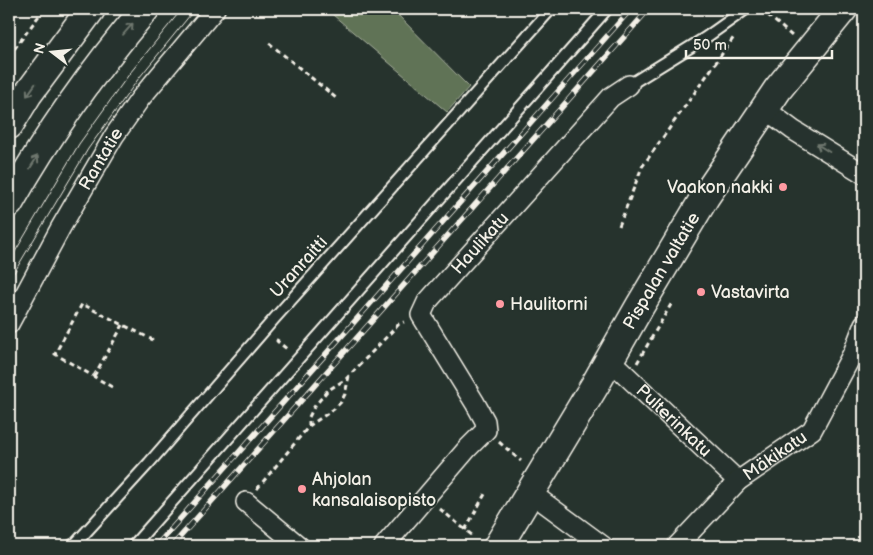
<svg xmlns="http://www.w3.org/2000/svg" width="873" height="555" font-family="'Balsamiq Sans',sans-serif">
	<style>
		.green { fill: #607356; stroke: #aab29f }
		.lines { fill: none; stroke-linecap: round; stroke-linejoin: round }
		.lane-casing { stroke: #f4f1e8; stroke-width: 14 }
		.street-casing { stroke: #f4f1e8; stroke-width: 22 }
		.secondary-casing { stroke: #f4f1e8; stroke-width: 31 }
		.highway-casing { stroke: #f4f1e8; stroke-width: 31 }
		.path { stroke: #f4f1e8; stroke-width: 3; stroke-dasharray: 5 4; stroke-linecap: butt }
		.lane { stroke: #26332d; stroke-width: 10 }
		.street { stroke: #26332d; stroke-width: 19 }
		.secondary { stroke: #26332d; stroke-width: 28 }
		.highway { stroke: #26332d; stroke-width: 28 }
		.tram { stroke: #f4f1e8; stroke-width: 1 }
		.rail-casing { stroke: #f4f1e8; stroke-width: 5.5 }
		.rail { stroke: #26332d; stroke-width: 4; stroke-dasharray: 11; stroke-linecap: butt }
		.oneway { stroke: #6e766e }
		.poi-dot { fill: #ff9aa2; stroke: #26332d; stroke-width: 2 }
		.labels { text-anchor: middle; dominant-baseline: central; stroke-width: 4; stroke-linejoin: round; paint-order: stroke }
		.street-label { font-size: 18px; fill: #f4f1e8; stroke: #26332d }
		.poi-label { font-size: 18px; fill: #f4f1e8; stroke: #26332d; text-anchor: start }
	</style>
	<rect width="100%" height="100%" fill="#26332d"/>
	<filter id="ink" filterUnits="userSpaceOnUse"><feTurbulence type="fractalNoise" baseFrequency=".02" numOctaves="2"/><feDisplacementMap in="SourceGraphic" scale="10" xChannelSelector="R" yChannelSelector="G"/><feConvolveMatrix kernelMatrix="1 2 1 2 8 2 1 2 1" color-interpolation-filters="sRGB"/></filter>
	<g filter="url(#ink)">
		<!-- green -->
		<path class="green" d="M326,9H392L469,87L447,112Z"/>
		<g class="lines">
			<defs>
				<path id="lane" d="M629,85L705,38L746,9
					M71,546L76,543L149,463L274,319L551,9
					M133,546L607,9"/>
				<g id="street">
					<path d="M765,109L793,130L864,174"/>
					<path id="s1" d="M9,324L61,227L114,136L140,99L215,9"/>
					<path id="s2" d="M610,360L738,481"/>
					<path d="M531,493L603,546"/>
					<path d="M246,502L299,546"/>
					<path id="s3" d="M384,546L467,449L486,430L485,421L475,403L421,315L427,302L611,97L629,85"/>
					<path id="s4" d="M677,546L738,481L812,430L853,353L864,324"/>
				</g>
				<g id="secondary">
					<path id="s5" d="M498,546L595,385L640,306L705,197L778,89L843,9"/>
				</g>
				<path id="highway" d="M9,125L28,94L91,9
					M9,203C48,134 94,69 145,9"/>
			</defs>
			<!-- lane casing -->
			<use href="#lane" class="lane-casing"/>
			<!-- street casing -->
			<use href="#street" class="street-casing"/>
			<!-- secondary casing -->
			<use href="#secondary" class="secondary-casing"/>
			<!-- highway casing -->
			<use href="#highway" class="highway-casing"/>
			<!-- path -->
			<path class="path" d="M761,9L792,36
				M269,43L336,98
				M9,56L44,9
				M619,226L642,167L734,37
				M278,339L277,341L288,350
				M637,363L673,301
				M94,376L123,325
				M112,387L55,354L82,304L153,340
				M309,426V417L314,407L327,391L346,379L399,324L404,322
				M499,442L521,461
				M257,489L309,426L334,409L341,402L345,394L349,376
				M440,509L473,536
				M465,530L485,494"/>
			<!-- lane -->
			<use href="#lane" class="lane"/>
			<!-- street -->
			<use href="#street" class="street"/>
			<!-- secondary -->
			<use href="#secondary" class="secondary"/>
			<!-- highway -->
			<use href="#highway" class="highway"/>
			<!-- tram -->
			<path class="tram" d="M9,262L79,144L130,73L182,9
				M9,281L88,149L139,78L195,9"/>
			<defs>
				<path id="rail" d="M156,546L631,9
					M172,546L649,9"/>
			</defs>
			<!-- rail casing -->
			<use href="#rail" class="rail-casing"/>
			<!-- rail -->
			<use href="#rail" class="rail"/>
		</g>
		<!-- one-way arrows -->
		<defs><path id="oneway-shaft" d="M-6 0H5M1.5-3L5.5 0L1.5 3" fill="none" stroke-width="1.6" stroke-linecap="round" stroke-linejoin="round" transform="scale(1.25)"/></defs>
		<g class="oneway">
			<use href="#oneway-shaft" transform="translate(128 29) rotate(-49)"/>
			<use href="#oneway-shaft" transform="translate(31 90) rotate(125)"/>
			<use href="#oneway-shaft" transform="translate(823 148) rotate(-148)"/>
			<use href="#oneway-shaft" transform="translate(34 162) rotate(-58)"/>
		</g>
	</g>
	<!-- markers -->
	<g class="poi-dot">
		<circle cx="783" cy="187" r="5"/>
		<circle cx="701" cy="292" r="5"/>
		<circle cx="500" cy="304" r="5"/>
		<circle cx="302" cy="489" r="5"/>
	</g>
	<g class="labels">
		<!-- street labels -->
		<g class="street-label">
			<text stroke="none"><textPath href="#s1" startOffset="189">Rantatie</textPath></text>
			<text stroke="none"><textPath href="#s3" startOffset="381">Haulikatu</textPath></text>
			<text transform="translate(299 267) rotate(-48)">Uranraitti</text>
			<text stroke="none"><textPath href="#s5" startOffset="320">Pispalan valtatie</textPath></text>
			<text stroke="none"><textPath href="#s2" startOffset="88">Pulterinkatu</textPath></text>
			<text stroke="none"><textPath href="#s4" startOffset="134">Mäkikatu</textPath></text>
		</g>
		<!-- poi labels -->
		<g class="poi-label">
			<text x="773" y="187" text-anchor="end">Vaakon nakki</text>
			<text x="711" y="292">Vastavirta</text>
			<text x="510" y="304">Haulitorni</text>
			<text x="312" y="479">Ahjolan<tspan x="312" dy="21">kansalaisopisto</tspan></text>
		</g>
	</g>
	<!-- margin -->
	<rect width="873" height="555" fill="none" stroke="#26332d" stroke-width="30"/>
	<rect x="15" y="15" width="843" height="525" fill="none" stroke="#f4f1e8" stroke-width="2" filter="url(#ink)"/>
	<!-- north arrow -->
	<g transform="translate(52 52) rotate(286)" stroke="#26332d" stroke-width="4" paint-order="stroke">
	<path d="M0-4L9 19L0 12L-9 19Z" fill="#f4f1e8"/>
	<text y="-8" font-size="14" font-weight="bold" text-anchor="middle" fill="#f4f1e8">N</text>
	</g>
	<!-- scale -->
	<path d="M686 50v8h146v-8" fill="none" stroke="#f4f1e8" stroke-width="2.5"/>
	<text x="693" y="50" font-size="15" fill="#f4f1e8" stroke="#26332d" stroke-width="4" paint-order="stroke">50 m</text>
</svg>
